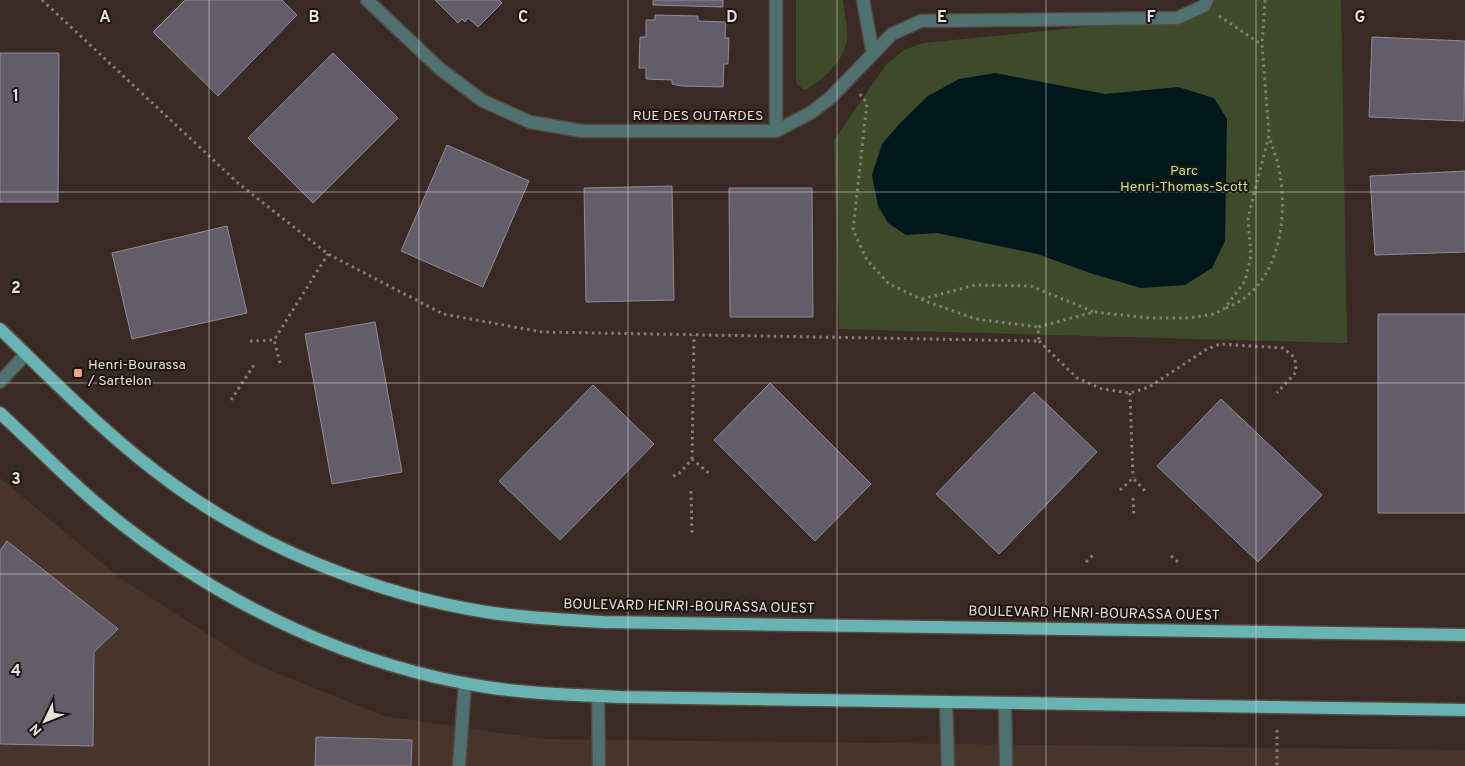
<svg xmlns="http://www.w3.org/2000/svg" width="1465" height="766" font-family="Overpass,sans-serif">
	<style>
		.built { fill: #47342a }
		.green { fill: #3e4b2a }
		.water { fill: #00171b }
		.building { fill: #635d6b; stroke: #908999 }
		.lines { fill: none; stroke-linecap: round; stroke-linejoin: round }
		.minor-casing { stroke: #554841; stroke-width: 15 }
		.major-casing { stroke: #554841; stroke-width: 15 }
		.path { stroke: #887c77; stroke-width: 3; stroke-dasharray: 2.5 4; stroke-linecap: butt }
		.minor { stroke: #4f7171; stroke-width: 12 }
		.major { stroke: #69b3b3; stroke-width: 12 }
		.grid { fill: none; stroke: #e9dfdb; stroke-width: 1; stroke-opacity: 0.55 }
		.poi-dot { fill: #f2a07f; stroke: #1c1512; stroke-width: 2 }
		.labels { text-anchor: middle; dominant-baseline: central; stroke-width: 4; stroke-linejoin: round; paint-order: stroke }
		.street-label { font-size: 14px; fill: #e9dfdb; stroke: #1c1512 }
		.park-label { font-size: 14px; fill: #bee089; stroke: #1c1512 }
		.poi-label { font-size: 14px; fill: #e9dfdb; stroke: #1c1512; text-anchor: start }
		.grid-label { font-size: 16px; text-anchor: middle; font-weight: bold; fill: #e9dfdb; stroke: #1c1512; stroke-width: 4; stroke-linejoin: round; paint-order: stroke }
	</style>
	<rect width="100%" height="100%" fill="#392b24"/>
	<!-- built -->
	<path class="built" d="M0,478L120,578L253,663L384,716L543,739L1465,750V766H0Z"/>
	<!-- green -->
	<path class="green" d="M796,0H843C844,13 849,32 846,44C841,64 821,82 804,90L796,83Z
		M1207,0H1341L1347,343L839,329L834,140L886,65L904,50L923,43L1177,18Z"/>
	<!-- water -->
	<path class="water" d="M995,73L1105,94L1178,87L1214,98L1227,119L1225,241L1212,268L1185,285L1141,288L1093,274L1037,254L937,233L906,235L888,223L878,206L872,175L882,144L901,122L928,96L959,79Z"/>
	<!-- building -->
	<path class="building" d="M185,0H282L297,15L218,96L153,32Z
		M435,0H499L502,3L478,27L468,18L465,22L462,19L458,23Z
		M653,0H723V7L653,5Z
		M655,15L698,16V21L726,22L725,38H729L728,64H724L723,87L682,86L672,84V80L646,79V68H639L640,37H646V20H655Z
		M1372,37L1465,41L1464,121L1369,117Z
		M0,53H59L58,202H0Z
		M333,53L398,118L313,203L248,138Z
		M447,145L529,181L483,287L401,251Z
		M1465,171V252L1375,255L1370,176Z
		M672,186L674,300L586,302L584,188Z
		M729,188H812L813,317H730Z
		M227,226L247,313L132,339L112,253Z
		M1378,314H1465V513H1378Z
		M375,322L402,472L332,484L305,334Z
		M770,383L871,484L815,541L714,440Z
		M593,385L654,444L560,540L499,481Z
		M1034,392L1097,452L999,554L936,494Z
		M1221,399L1322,495L1258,562L1157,466Z
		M7,541L118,629L94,652L93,746L0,744V551Z
		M316,737L412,740L411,766H315Z"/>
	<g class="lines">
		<defs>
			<path id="minor" d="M367,0L440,69L483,101L530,122L582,131H776L812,112L830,98L892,34L921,21L1177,18L1204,6L1207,0
				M776,0V131
				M863,0L873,54
				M0,382L26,354
				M598,696L599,766
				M946,702L948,766
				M1005,704L1006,766
				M459,766L465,683"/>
			<path id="major" d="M0,329C56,383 111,440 174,485C262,549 379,595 486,612C525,618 564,620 603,622L1465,635
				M0,413C41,451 79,491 123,525C228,607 354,666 486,687C531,694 576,695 622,697L1465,710"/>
		</defs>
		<!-- minor casing -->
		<use href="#minor" class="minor-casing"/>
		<!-- major casing -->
		<use href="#major" class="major-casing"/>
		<!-- path -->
		<path class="path" d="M42,0L238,183L328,254L443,314L542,332L1039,341L1038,327L1094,312L1150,318H1189L1214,314L1225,308L1245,281L1251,256L1248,218L1269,135L1262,45L1265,0
			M1219,16L1261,44
			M860,94L867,103L853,230L867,260L889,284L925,301L976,319L1038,327
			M922,299L975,285L1031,286L1094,312
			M1226,308C1279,288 1289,219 1279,169C1277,158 1272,147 1269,136
			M250,341L274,340
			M1039,341L1077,378L1102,389L1130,393L1149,387L1207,349L1220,344L1283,348L1295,358L1296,372L1277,393
			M280,363L274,340L328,254
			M1130,393L1133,478
			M231,400L254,365
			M692,459L694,335
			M673,476L678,475L692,459L711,475
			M1120,490L1133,478L1145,491
			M691,491L692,534
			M1133,498L1134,517
			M1171,556L1179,563
			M1086,562L1095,553
			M1277,730V766"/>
		<!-- minor -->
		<use href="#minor" class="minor"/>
		<!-- major -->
		<use href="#major" class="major"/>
	</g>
	<!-- grid -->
	<path class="grid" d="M209,0V766M419,0V766M628,0V766M837,0V766M1046,0V766M1256,0V766M0,192H1465M0,383H1465M0,574H1465"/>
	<!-- markers -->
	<rect class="poi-dot" x="73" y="368" width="10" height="10" rx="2.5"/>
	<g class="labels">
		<!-- street labels -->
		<g class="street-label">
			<text x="698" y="116">RUE DES OUTARDES</text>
			<text transform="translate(689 607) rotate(1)">BOULEVARD HENRI-BOURASSA OUEST</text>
			<text transform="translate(1094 614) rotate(1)">BOULEVARD HENRI-BOURASSA OUEST</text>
		</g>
		<!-- park labels -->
		<g class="park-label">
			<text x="1184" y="171">Parc<tspan x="1184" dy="16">Henri-Thomas-Scott</tspan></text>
		</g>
		<!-- poi labels -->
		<g class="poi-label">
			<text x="88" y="365">Henri-Bourassa<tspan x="88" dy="16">/ Sartelon</tspan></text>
		</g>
	</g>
	<g class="grid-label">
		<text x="105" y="22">A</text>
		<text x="314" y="22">B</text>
		<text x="523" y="22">C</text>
		<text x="732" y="22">D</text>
		<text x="942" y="22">E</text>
		<text x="1151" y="22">F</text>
		<text x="1360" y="22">G</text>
		<text x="16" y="101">1</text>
		<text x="16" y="293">2</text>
		<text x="16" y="484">3</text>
		<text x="16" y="676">4</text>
	</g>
	<!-- north arrow -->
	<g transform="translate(45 721) rotate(227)" stroke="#1c1512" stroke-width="4" paint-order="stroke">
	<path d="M0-4L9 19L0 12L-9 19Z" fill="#e9dfdb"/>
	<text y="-8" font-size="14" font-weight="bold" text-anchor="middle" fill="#e9dfdb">N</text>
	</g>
</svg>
